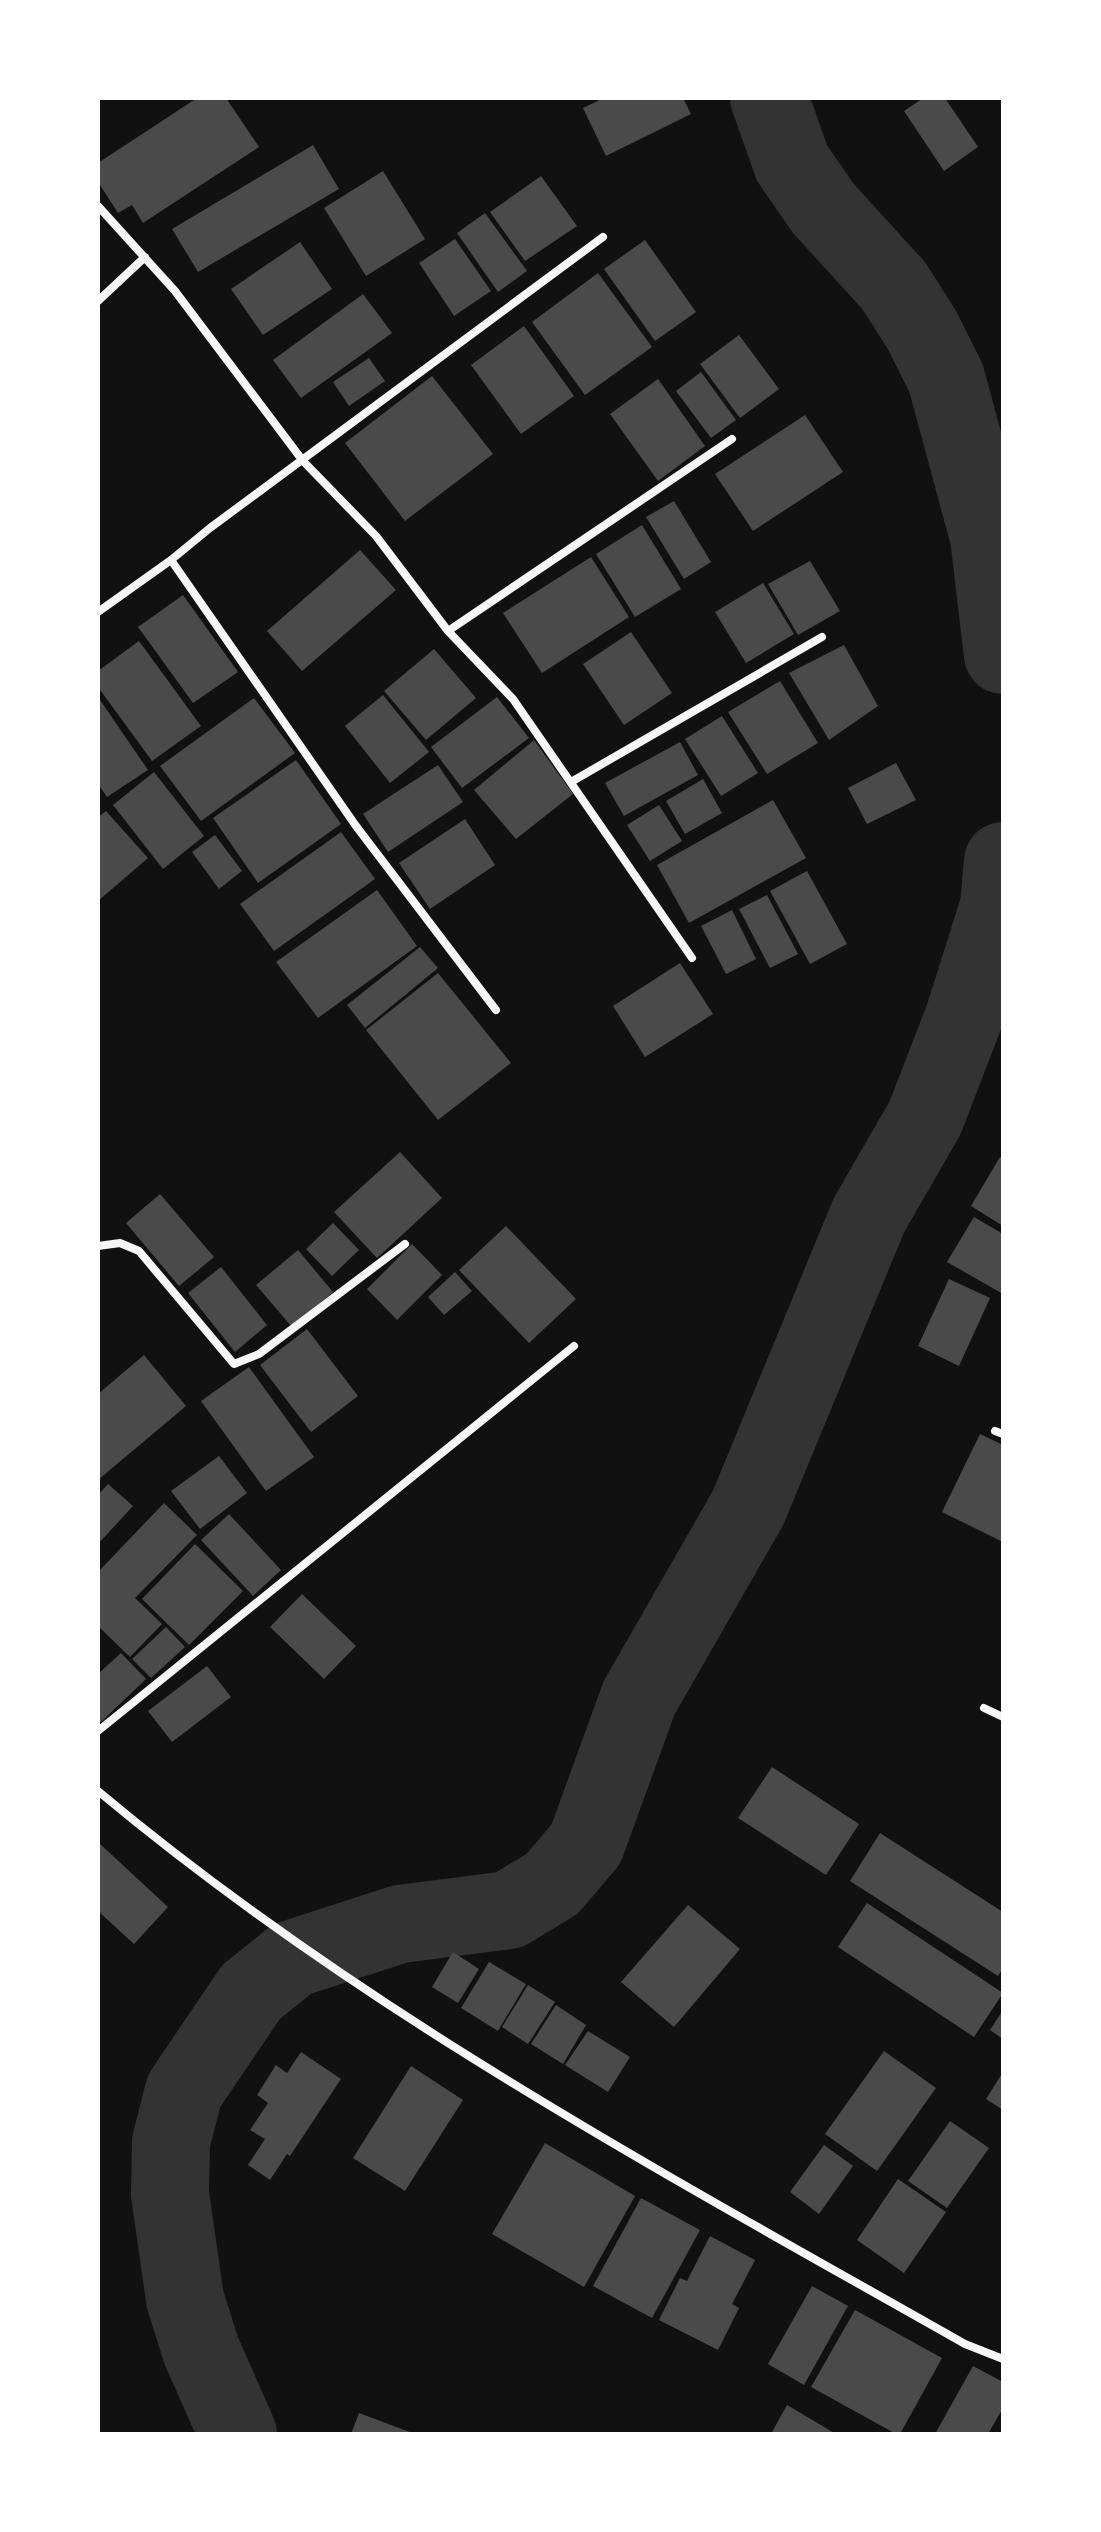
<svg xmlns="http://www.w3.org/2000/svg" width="1101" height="2532" font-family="Spectral,serif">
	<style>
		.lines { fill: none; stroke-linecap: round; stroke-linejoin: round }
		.river { stroke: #333; stroke-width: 78 }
		.building { fill: #4a4a4a }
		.minor { stroke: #f5f5f5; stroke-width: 8 }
	</style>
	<rect width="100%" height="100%" fill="#111"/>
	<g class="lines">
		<!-- river -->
		<path class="river" d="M769,98L792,163L823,208L894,286L922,330L946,378L989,537L1003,655
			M238,2434L201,2350L185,2299L170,2194L171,2142L184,2091L251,1992L292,1959L400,1924L509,1910L552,1884L586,1844L639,1698L748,1508L869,1215L925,1118L964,1017L999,906L1003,861"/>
	</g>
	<!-- building -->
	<path class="building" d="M197,98H226L259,147L143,223L132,205L118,213L98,182V163Z
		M604,98H683L691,114L606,156L583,108Z
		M923,98H945L978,147L944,171L904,111Z
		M313,145L339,189L198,272L172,229Z
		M383,171L425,239L366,276L324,208Z
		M541,176L577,226L525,261L490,212Z
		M485,213L527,271L498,292L457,233Z
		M455,239L491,291L454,316L419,263Z
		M645,240L696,312L655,341L604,269Z
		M300,242L332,289L263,335L231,289Z
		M598,273L652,347L585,395L532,322Z
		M363,294L392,333L301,398L273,360Z
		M524,326L574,396L521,434L471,365Z
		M739,335L779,389L740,418L700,364Z
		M369,358L385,381L349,406L333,382Z
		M701,372L736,420L711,438L676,391Z
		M432,376L493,454L405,521L345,443Z
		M658,379L705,446L658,481L610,414Z
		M805,415L843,472L753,531L715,474Z
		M674,501L711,562L684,579L646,517Z
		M642,525L681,589L635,617L596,554Z
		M360,550L396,590L302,671L267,631Z
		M591,557L629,617L542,673L503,613Z
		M810,561L840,611L798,635L768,584Z
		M763,583L794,634L746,663L715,612Z
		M183,595L238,672L193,703L138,627Z
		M631,632L672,693L624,725L583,664Z
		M139,641L201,726L152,761L98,687V671Z
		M844,645L878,706L829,740L789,673Z
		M434,649L476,698L426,740L384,691Z
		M780,681L818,743L767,774L728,712Z
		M383,695L429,752L390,783L345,726Z
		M98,697L148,770L107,797L98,784Z
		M497,697L529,738L462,788L431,747Z
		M254,698L295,753L201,821L160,766Z
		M722,716L758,773L721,796L685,739Z
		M534,740L573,794L516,839L474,790Z
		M680,742L698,775L624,816L605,783Z
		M296,760L341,824L258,883L213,818Z
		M896,763L916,800L867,824L848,788Z
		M438,765L463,802L388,852L363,814Z
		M154,772L204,836L163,869L113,805Z
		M703,779L722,813L685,834L666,801Z
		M773,800L806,858L689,923L657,865Z
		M659,805L682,841L650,861L627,825Z
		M106,811L148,858L98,901V817Z
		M465,819L495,865L430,909L399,863Z
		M341,832L375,879L274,951L240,904Z
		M215,835L242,871L219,889L192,852Z
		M807,871L847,944L810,964L770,891Z
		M377,890L417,946L318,1018L276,962Z
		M767,895L798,954L770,968L739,909Z
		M732,910L756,959L726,974L701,926Z
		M420,947L438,968L365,1028L347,1005Z
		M680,963L713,1014L645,1057L613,1006Z
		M438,973L511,1063L438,1120L366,1030Z
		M400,1152L442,1198L377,1258L334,1212Z
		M1000,1157L1003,1159V1226L971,1206Z
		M160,1194L214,1257L179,1286L126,1223Z
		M974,1217L1003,1234V1294L947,1262Z
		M333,1223L359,1250L332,1276L306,1249Z
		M506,1226L576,1299L529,1343L459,1270Z
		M412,1244L442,1275L397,1320L367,1289Z
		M298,1250L333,1292L292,1327L256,1285Z
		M221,1267L267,1325L235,1352L188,1293Z
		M455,1272L472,1291L444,1315L428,1297Z
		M949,1279L990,1298L959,1366L918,1346Z
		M307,1329L358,1396L311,1432L260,1365Z
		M144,1355L186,1406L98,1480V1394Z
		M249,1367L314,1457L266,1491L201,1401Z
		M980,1434L1003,1445V1542L942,1512Z
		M219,1456L247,1493L200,1529L171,1491Z
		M108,1484L133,1506L98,1544V1495Z
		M164,1503L197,1535L135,1598L162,1624L130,1657L98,1626V1572Z
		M229,1514L281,1570L253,1596L201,1540Z
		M195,1544L243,1591L189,1645L142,1599Z
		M302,1594L356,1646L324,1679L270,1627Z
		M166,1627L185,1647L151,1678L132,1659Z
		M121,1653L146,1679L101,1722L98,1719V1674Z
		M207,1666L231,1697L172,1742L148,1711Z
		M772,1767L859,1824L826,1875L738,1818Z
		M880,1833L1003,1912V1968L998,1976L850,1881Z
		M98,1842L168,1907L134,1944L98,1911Z
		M867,1903L1003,1993L974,2037L838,1947Z
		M688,1905L740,1949L674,2027L621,1982Z
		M453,1952L479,1969L458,2003L432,1987Z
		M489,1962L526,1984L498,2031L461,2008Z
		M528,1985L555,2002L528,2044L502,2027Z
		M556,2005L586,2025L563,2064L531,2044Z
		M1003,2010V2039L990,2030Z
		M588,2031L630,2057L608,2092L565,2065Z
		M884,2051L936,2088L877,2171L825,2134Z
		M301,2052L341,2079L290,2156L287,2154L270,2180L248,2165L265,2139L250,2130L268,2103L257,2095L276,2065L287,2073Z
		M411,2066L463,2100L405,2191L353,2158Z
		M1003,2072V2110L986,2099Z
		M950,2121L989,2148L947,2208L908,2181Z
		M545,2143L635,2196L584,2287L492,2234Z
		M824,2145L853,2166L819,2214L790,2192Z
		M898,2179L946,2212L904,2273L857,2240Z
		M641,2198L700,2230L652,2318L593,2286Z
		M710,2236L755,2260L732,2304L739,2308L718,2350L659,2320L680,2278L687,2281Z
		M812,2286L848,2306L804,2385L768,2364Z
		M855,2310L942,2358L900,2434H896L811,2387Z
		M973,2366L1003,2382V2408L988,2434H935Z
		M787,2405L836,2434H771Z
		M359,2413L415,2434H351Z"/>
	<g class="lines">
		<!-- minor -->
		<path class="minor" d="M98,206L175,291L303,461L376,536L448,631L513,699L692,958
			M98,301L145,257
			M171,560L356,826L496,1010
			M98,612L171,560L210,528L603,237
			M448,631L732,439
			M571,782L822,637
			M98,1246L120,1243L139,1251L234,1364L259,1354L405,1244
			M995,1431L1003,1434
			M984,1708L1003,1717
			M98,1731L574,1346
			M98,1791C362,2012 667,2175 965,2344L1003,2359"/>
	</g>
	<!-- border -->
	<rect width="1101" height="2532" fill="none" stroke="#ffffff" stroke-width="200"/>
</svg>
